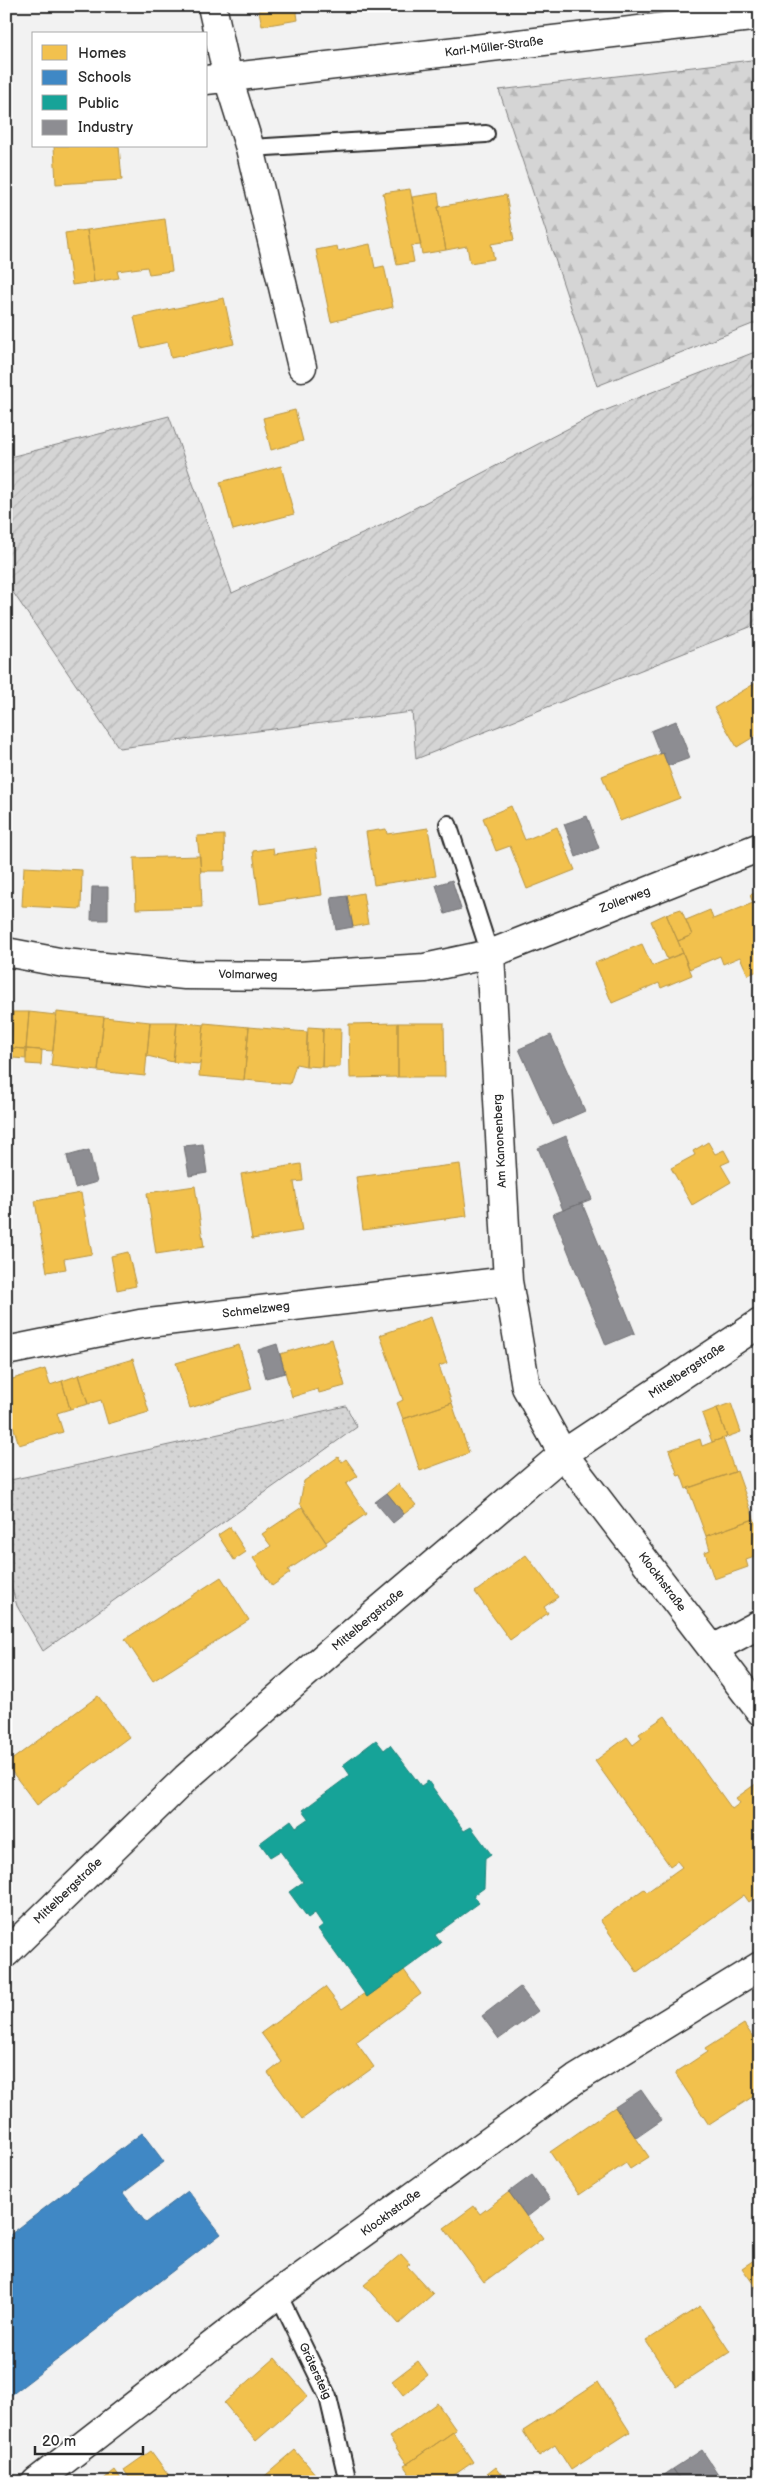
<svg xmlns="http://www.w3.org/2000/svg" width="766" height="2488" font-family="'Balsamiq Sans',sans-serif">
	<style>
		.forest { fill: url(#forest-firs); stroke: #808080 }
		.park { fill: url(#park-dots); stroke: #808080 }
		.garden { fill: url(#garden-furrows); stroke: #808080 }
		.homes { fill: #f2c14e; stroke: #b69444 }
		.schools { fill: #3f88c5; stroke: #396c97 }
		.public { fill: #17a398; stroke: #1d7f77 }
		.industry { fill: #8d8d92; stroke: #707073 }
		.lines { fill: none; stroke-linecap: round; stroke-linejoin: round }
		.lane-casing { stroke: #2b2b2b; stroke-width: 20 }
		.street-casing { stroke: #2b2b2b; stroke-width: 31 }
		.lane { stroke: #fff; stroke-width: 16 }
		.street { stroke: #fff; stroke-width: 28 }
		.labels { text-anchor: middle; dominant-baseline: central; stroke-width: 5; stroke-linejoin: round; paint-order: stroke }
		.street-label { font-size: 12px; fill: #2b2b2b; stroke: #fff }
	</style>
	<defs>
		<pattern id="forest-firs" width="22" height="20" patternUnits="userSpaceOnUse" patternTransform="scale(1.25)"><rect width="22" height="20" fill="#d5d5d5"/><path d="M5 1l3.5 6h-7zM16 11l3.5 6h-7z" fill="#b7b7b7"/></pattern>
		<pattern id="park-dots" width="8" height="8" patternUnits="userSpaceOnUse" patternTransform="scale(1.25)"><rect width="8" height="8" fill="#d5d5d5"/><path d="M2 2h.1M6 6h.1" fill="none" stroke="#b7b7b7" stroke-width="1.8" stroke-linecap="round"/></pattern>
		<pattern id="garden-furrows" width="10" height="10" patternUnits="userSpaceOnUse" patternTransform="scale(1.25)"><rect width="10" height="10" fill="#d5d5d5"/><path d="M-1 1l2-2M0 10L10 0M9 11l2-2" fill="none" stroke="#b7b7b7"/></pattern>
	</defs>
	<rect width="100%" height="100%" fill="#f2f2f2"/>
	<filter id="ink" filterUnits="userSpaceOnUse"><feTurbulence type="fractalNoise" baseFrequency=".02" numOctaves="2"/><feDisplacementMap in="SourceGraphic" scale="10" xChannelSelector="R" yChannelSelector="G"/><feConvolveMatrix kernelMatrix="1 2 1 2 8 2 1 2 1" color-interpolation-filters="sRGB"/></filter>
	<g filter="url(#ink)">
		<!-- forest -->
		<path class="forest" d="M760,59V321L597,386L499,90Z"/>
		<!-- park -->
		<path class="park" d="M346,1406L357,1427L43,1651L17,1606L6,1568V1481Z"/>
		<!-- garden -->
		<path class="garden" d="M760,350V623L416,759L412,712L119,748L6,582V458L169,416L232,593L382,525L596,414Z"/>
		<!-- homes -->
		<path class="homes" d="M258,6H296L298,20L262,26Z
			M54,146H119L122,180L56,184Z
			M410,189L421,245L411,246L414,262L397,265L383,193Z
			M438,193L440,207H438L446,250L422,254L412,197Z
			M506,195L514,240L491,244L494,259L470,263L467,246L446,250L438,207Z
			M165,219L172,271L149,274L147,267L117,271L119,278L94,282L87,230Z
			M87,230L94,282L72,285L65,233Z
			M370,244L375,268L384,266L393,307L331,322L316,250L337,246L338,251Z
			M224,298L234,344L171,358L168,342L141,348L134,317Z
			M295,410L303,441L271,450L263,418Z
			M281,466L294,514L233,530L220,482Z
			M759,681L760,733L737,747L714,708Z
			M663,753L680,798L620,821L602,776Z
			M511,806L525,840L557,827L575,870L527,889L510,846L496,851L483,818Z
			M428,828L436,876L374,885L366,832L386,829L387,834Z
			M224,835L225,871H201L197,836Z
			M273,848L274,854L316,848L322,895L260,904L253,851Z
			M198,856H200L202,907L136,909L134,858Z
			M24,867L82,870L81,909L22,906Z
			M760,891V970L748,975L740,957L723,964L720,956L689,969L678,941L692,935L686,920L710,910L713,919L753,903L750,895Z
			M363,893L368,924L353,927L347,896Z
			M681,909L692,935L678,941L666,914Z
			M666,914L683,953L667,959L651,921Z
			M642,944L652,966L683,953L692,975L661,988L659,983L612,1003L595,963Z
			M6,1011L13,1012L11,1048L26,1049V1059L13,1058L12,1075H6Z
			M13,1012H29L26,1049L11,1048Z
			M29,1012L56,1015L53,1051L26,1049Z
			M57,1012L104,1017L98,1071L51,1066Z
			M104,1017L150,1022L145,1076L98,1071Z
			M150,1022H177L173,1062L147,1056Z
			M177,1022L204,1025L200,1064L173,1062Z
			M204,1023L249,1027L244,1080L199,1076Z
			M398,1023H444L445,1077H398Z
			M398,1023V1077L350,1078L349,1024Z
			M249,1027L307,1032L306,1066L296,1064L290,1084L244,1080Z
			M308,1027L323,1028L322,1067L306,1066Z
			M323,1028H341L340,1067H322Z
			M26,1049L42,1050L41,1065L26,1064Z
			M708,1142L715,1154L724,1150L730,1161L721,1165L731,1182L692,1205L671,1168L695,1155L693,1151Z
			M301,1164L303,1181L294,1182L302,1231L252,1239L241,1174Z
			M460,1164L467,1216L363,1230L356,1177Z
			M195,1186L204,1247L156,1254L147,1193Z
			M81,1193L92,1254L64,1259L66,1269L47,1272L35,1201Z
			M128,1252L136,1286L117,1290L111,1256Z
			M431,1317L447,1363L439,1366L452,1403L403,1419L397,1403L403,1400L380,1335Z
			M332,1339L345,1386L319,1393L318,1389L292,1397L280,1354Z
			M239,1345L252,1389L190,1408L176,1363Z
			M133,1359L149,1412L108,1424L101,1400L88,1404L79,1375Z
			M45,1369L50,1385L62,1381L70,1409L57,1413L63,1432L19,1445L11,1419L6,1420V1381Z
			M79,1375L88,1404L70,1409L62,1381Z
			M452,1403L469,1453L420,1471L403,1419Z
			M731,1403L741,1432L727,1437L717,1408Z
			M717,1408L727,1437L712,1442L702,1414Z
			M723,1438L735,1472L686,1489L681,1475L678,1476L669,1450L700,1439L702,1446Z
			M338,1457L342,1462L346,1459L358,1476L346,1484L366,1514L326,1542L300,1503L304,1481Z
			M737,1471L754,1519L706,1536L688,1488Z
			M398,1484L416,1505L404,1514L387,1493Z
			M302,1507L327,1544L288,1570L290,1573L272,1586L253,1558L271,1546L262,1534Z
			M754,1519L760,1535V1555L746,1560L748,1567L714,1579L705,1552L710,1550L706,1536Z
			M230,1527L246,1552L234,1560L218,1535Z
			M526,1555L558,1597L544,1607L548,1613L510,1640L475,1592Z
			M221,1577L249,1620L153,1681L125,1639Z
			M98,1696L129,1737L37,1805L6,1764Z
			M665,1716L732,1809L740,1803L736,1798L757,1783L760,1787V1894L749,1902L744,1895L637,1972L600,1920L644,1889L647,1892L682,1867L677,1861L670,1866L595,1761L627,1737L633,1745L642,1738L639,1734Z
			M404,1970L421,1994L356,2042L374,2067L302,2119L268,2073L282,2062L261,2033L325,1987L342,2009L365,1993L367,1997Z
			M744,2024L760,2047V2092L709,2125L675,2073L707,2052L705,2049Z
			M615,2107L649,2157L630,2169L626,2163L579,2195L550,2152Z
			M509,2192L543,2238L484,2282L444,2228L474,2206L480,2214Z
			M401,2254L410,2264L407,2266L433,2294L399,2324L364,2285Z
			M760,2256V2293L742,2268Z
			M700,2306L730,2352L676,2387L646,2341Z
			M275,2358L308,2396L256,2441L224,2403Z
			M418,2361L428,2375L403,2395L392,2381Z
			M598,2382L630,2432L571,2470L555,2445L539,2456L523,2431Z
			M437,2403L456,2430L407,2464L389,2437Z
			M453,2432L473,2462L444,2482H415L404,2466Z
			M295,2450L322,2482H258Z
			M151,2451L170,2477L164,2482H132L124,2470Z
			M496,2467L507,2482H477Z
			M115,2470L123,2482H100Z"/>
		<!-- schools -->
		<path class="schools" d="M142,2133L164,2162L123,2193L146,2223L188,2191L221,2234L6,2399V2238Z"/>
		<!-- public -->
		<path class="public" d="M376,1740L384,1750L390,1745L421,1786L428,1781L464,1831L471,1827L491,1854L485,1858L484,1888L473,1896L479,1903L435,1935L441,1943L367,1997L318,1929L323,1925L315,1913L308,1918L289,1892L303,1882L280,1851L270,1857L260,1843L291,1820L296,1827L309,1818L303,1810L350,1775L343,1765Z"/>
		<!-- industry -->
		<path class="industry" d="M676,721L690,758L668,766L663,753L660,754L651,731Z
			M587,816L599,848L576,857L564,824Z
			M452,880L461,909L445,914L436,885Z
			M92,887H108V920H91Z
			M347,896L353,927L336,930L331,898Z
			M551,1035L585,1111L553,1125L519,1049Z
			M566,1136L592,1199L563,1210L538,1148Z
			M203,1144L207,1173L189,1176L184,1146Z
			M89,1150L97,1182L75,1188L67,1156Z
			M582,1203L635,1333L606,1345L553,1214Z
			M277,1344L285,1373L266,1378L258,1350Z
			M387,1493L404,1514L393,1523L375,1502Z
			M520,1987L538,2011L499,2039L482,2016Z
			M641,2090L662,2120L636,2138L615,2107Z
			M532,2175L550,2199L527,2217L509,2192Z
			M702,2450L720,2477L713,2482H682L673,2469Z
			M673,2469L682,2482H654Z"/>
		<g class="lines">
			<defs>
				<path id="lane" d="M250,148L486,134
					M448,824L490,954
					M278,2294L328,2397L348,2482"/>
				<path id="street" d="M212,6L228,78L250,148L302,367
					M206,80L760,16
					M6,952L64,963L185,975L298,976L425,968L490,954L760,847
					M490,954L508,1281L526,1387L563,1454L760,1711
					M6,1351L140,1324L508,1281
					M713,1649L760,1624
					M6,1953L186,1778L337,1646L563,1454L760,1323
					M36,2482L278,2294L576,2079L760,1966"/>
			</defs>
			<!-- lane casing -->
			<use href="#lane" class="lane-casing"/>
			<!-- street casing -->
			<use href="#street" class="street-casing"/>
			<!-- lane -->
			<use href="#lane" class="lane"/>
			<!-- street -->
			<use href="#street" class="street"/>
		</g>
	</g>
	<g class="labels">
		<!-- street labels -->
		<g class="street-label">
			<text transform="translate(494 47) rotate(-7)">Karl-Müller-Straße</text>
			<text transform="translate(625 900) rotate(-21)">Zollerweg</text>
			<text transform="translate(248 975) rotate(1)">Volmarweg</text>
			<text transform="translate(500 1141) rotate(-93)">Am Kanonenberg</text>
			<text transform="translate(256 1310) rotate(-7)">Schmelzweg</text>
			<text transform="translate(687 1371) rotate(-34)">Mittelbergstraße</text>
			<text transform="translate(662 1582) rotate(53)">Klockhstraße</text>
			<text transform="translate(368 1620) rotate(-40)">Mittelbergstraße</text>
			<text transform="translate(68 1891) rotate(-44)">Mittelbergstraße</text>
			<text transform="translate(391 2213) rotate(-36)">Klockhstraße</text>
			<text transform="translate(315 2371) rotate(65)">Grätersteig</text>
		</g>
	</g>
	<!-- margin -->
	<rect width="766" height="2488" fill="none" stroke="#fff" stroke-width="25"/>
	<rect x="12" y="12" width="741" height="2463" fill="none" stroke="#2b2b2b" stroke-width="2" filter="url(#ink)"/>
	<!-- legend -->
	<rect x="32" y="32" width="175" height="115" fill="#ffffff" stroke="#aaaaaa"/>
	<rect x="42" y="45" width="25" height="15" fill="#f2c14e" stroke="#aaaaaa"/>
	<text x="78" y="58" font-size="15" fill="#2b2b2b">Homes</text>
	<rect x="42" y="70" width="25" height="15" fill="#3f88c5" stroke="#aaaaaa"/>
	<text x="78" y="82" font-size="15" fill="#2b2b2b">Schools</text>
	<rect x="42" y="95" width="25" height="15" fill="#17a398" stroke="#aaaaaa"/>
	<text x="78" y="108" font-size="15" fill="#2b2b2b">Public</text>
	<rect x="42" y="120" width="25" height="15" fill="#8d8d92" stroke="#aaaaaa"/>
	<text x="78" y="132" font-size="15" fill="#2b2b2b">Industry</text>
	<!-- scale -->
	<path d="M35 2446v8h108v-8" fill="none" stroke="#2b2b2b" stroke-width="2.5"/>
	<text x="42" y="2446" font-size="15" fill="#2b2b2b" stroke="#ffffff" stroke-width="4" paint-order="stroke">20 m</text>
</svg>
